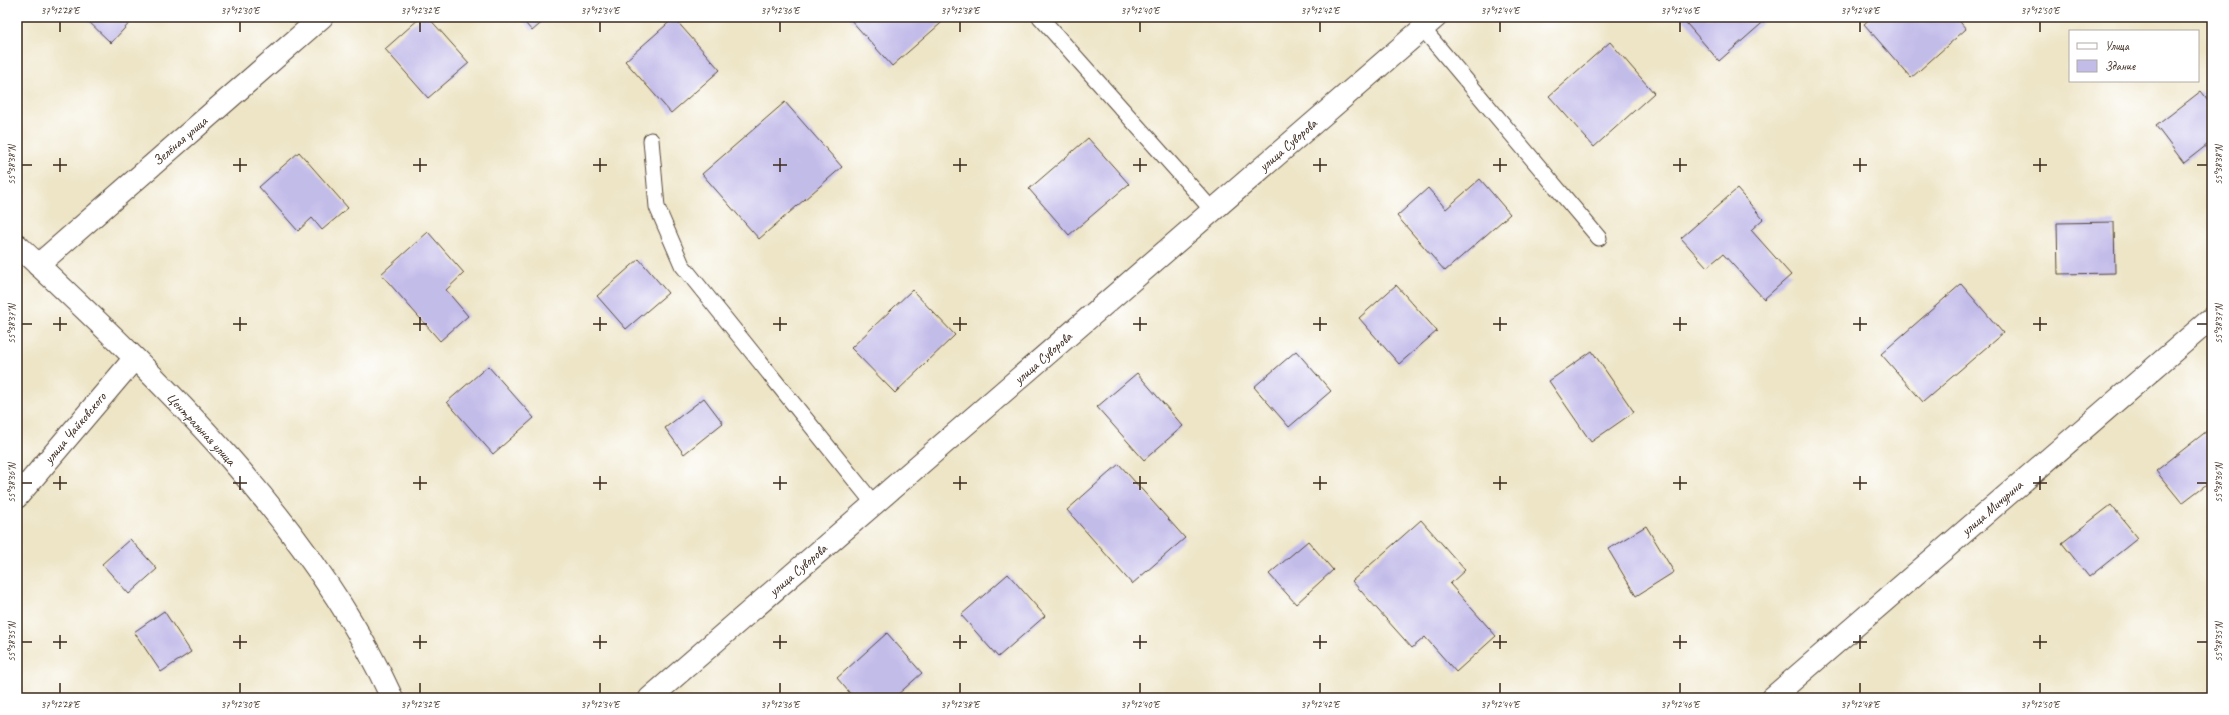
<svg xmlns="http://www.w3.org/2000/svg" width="2229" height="715" font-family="Caveat,sans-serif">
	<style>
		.building { fill: #c2bce9 }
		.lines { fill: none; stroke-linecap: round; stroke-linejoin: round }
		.lane-casing { stroke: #564637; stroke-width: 17 }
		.street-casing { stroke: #564637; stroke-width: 24 }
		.secondary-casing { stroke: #564637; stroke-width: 24 }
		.lane { stroke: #fff; stroke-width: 15 }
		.street { stroke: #fff; stroke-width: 22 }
		.secondary { stroke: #fff; stroke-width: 22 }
		.ticks { fill: none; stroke: #3b2a1e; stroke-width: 1.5 }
		.labels { text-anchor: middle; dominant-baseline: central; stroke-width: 3; stroke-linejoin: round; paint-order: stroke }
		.street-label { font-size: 14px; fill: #3b2a1e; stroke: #fff }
		.neatline { fill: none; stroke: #3b2a1e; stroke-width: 1.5 }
		.ticks-label { font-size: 10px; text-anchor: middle; fill: #3b2a1e }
	</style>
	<rect width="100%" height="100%" fill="#fff"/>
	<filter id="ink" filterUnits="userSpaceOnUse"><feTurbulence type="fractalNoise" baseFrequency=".025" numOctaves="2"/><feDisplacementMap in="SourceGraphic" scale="8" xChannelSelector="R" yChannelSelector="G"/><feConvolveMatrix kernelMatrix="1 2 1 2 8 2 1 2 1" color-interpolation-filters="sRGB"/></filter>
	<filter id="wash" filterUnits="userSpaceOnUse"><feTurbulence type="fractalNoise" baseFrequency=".012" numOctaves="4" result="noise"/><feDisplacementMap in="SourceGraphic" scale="16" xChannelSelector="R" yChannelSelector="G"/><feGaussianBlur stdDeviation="0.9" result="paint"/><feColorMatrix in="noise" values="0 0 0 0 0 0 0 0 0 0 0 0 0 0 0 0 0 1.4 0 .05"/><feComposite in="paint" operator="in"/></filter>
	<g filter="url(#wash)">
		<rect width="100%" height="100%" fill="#eee5c7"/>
		<g id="blocks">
			<!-- building -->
			<path class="building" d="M84,17H135L111,43Z
				M421,17H428L469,63L428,98L385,49Z
				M520,17H548L532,31Z
				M852,17H948L892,66L850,19Z
				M1681,17H1769L1719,61Z
				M1872,17H1956L1966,29L1911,78L1864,24Z
				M674,18L720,70L671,113L625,61Z
				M1610,42L1654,93L1594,147L1549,96Z
				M2201,91L2212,105V141L2184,163L2156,126Z
				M785,102L842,167L759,239L702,174Z
				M1088,138L1129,184L1069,235L1029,189Z
				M299,152L348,208L322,230L312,218L298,231L259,187Z
				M1480,179L1510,214L1445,271L1397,216L1428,188L1446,209Z
				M1737,189L1763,219L1751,230L1791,275L1764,299L1723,254L1707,267L1681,238Z
				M2114,222L2115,273L2058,274L2057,223Z
				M428,232L464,273L446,290L468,316L440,341L381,274Z
				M639,259L668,293L626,329L597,296Z
				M1961,284L2003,333L1923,402L1881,354Z
				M1396,285L1437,331L1399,364L1359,318Z
				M912,290L955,335L895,393L851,348Z
				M1296,351L1331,391L1289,427L1254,387Z
				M1592,351L1634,412L1591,442L1549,381Z
				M488,366L534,418L493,454L447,402Z
				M1137,373L1183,426L1144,460L1097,407Z
				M704,398L723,423L684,454L665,428Z
				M2212,427V480L2182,503L2156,471Z
				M1119,464L1185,538L1132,584L1067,510Z
				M2111,505L2138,538L2089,577L2062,543Z
				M1421,520L1465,570L1450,584L1496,636L1456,672L1425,637L1412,648L1352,581Z
				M1646,526L1674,572L1636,596L1608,549Z
				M130,539L157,569L129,594L102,564Z
				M1308,541L1333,570L1296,604L1269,574Z
				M1008,574L1045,616L998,657L961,615Z
				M164,611L191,652L161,672L134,632Z
				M887,633L922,673L896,696L897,698H854L837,678Z"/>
		</g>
	</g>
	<g filter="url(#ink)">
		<use href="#blocks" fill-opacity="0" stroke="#564637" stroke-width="1"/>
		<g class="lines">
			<defs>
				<path id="lane" d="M1040,17L1213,211
					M1423,29L1599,238
					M651,140L657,207L682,265L874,504"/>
				<path id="street" d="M38,265L322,17
					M17,497L134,359
					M650,698L1436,17
					M1772,698L2212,318"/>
				<path id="secondary" d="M17,245C157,377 311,521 392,698"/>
			</defs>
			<!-- lane casing -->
			<use href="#lane" class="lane-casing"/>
			<!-- street casing -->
			<use href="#street" class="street-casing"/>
			<!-- secondary casing -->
			<use href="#secondary" class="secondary-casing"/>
			<!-- lane -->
			<use href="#lane" class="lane"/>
			<!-- street -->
			<use href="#street" class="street"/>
			<!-- secondary -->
			<use href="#secondary" class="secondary"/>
		</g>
	</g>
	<!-- ticks -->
	<path class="ticks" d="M60,22V32M240,22V32M420,22V32M600,22V32M780,22V32M960,22V32M1140,22V32M1320,22V32M1500,22V32M1680,22V32M1860,22V32M2040,22V32M60,158V172M240,158V172M420,158V172M600,158V172M780,158V172M960,158V172M1140,158V172M1320,158V172M1500,158V172M1680,158V172M1860,158V172M2040,158V172M22,165H32M53,165H67M233,165H247M413,165H427M593,165H607M773,165H787M953,165H967M1133,165H1147M1313,165H1327M1493,165H1507M1673,165H1687M1853,165H1867M2033,165H2047M2197,165H2207M60,317V331M240,317V331M420,317V331M600,317V331M780,317V331M960,317V331M1140,317V331M1320,317V331M1500,317V331M1680,317V331M1860,317V331M2040,317V331M22,324H32M53,324H67M233,324H247M413,324H427M593,324H607M773,324H787M953,324H967M1133,324H1147M1313,324H1327M1493,324H1507M1673,324H1687M1853,324H1867M2033,324H2047M2197,324H2207M60,476V490M240,476V490M420,476V490M600,476V490M780,476V490M960,476V490M1140,476V490M1320,476V490M1500,476V490M1680,476V490M1860,476V490M2040,476V490M22,483H32M53,483H67M233,483H247M413,483H427M593,483H607M773,483H787M953,483H967M1133,483H1147M1313,483H1327M1493,483H1507M1673,483H1687M1853,483H1867M2033,483H2047M2197,483H2207M60,635V649M240,635V649M420,635V649M600,635V649M780,635V649M960,635V649M1140,635V649M1320,635V649M1500,635V649M1680,635V649M1860,635V649M2040,635V649M22,642H32M53,642H67M233,642H247M413,642H427M593,642H607M773,642H787M953,642H967M1133,642H1147M1313,642H1327M1493,642H1507M1673,642H1687M1853,642H1867M2033,642H2047M2197,642H2207M60,683V693M240,683V693M420,683V693M600,683V693M780,683V693M960,683V693M1140,683V693M1320,683V693M1500,683V693M1680,683V693M1860,683V693M2040,683V693"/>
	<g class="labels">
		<!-- street labels -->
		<g class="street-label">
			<text transform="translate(180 141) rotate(-41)">Зелёная улица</text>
			<text transform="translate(1288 145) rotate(-41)">улица Суворова</text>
			<text transform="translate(1043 358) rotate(-41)">улица Суворова</text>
			<text transform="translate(75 428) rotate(-50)">улица Чайковского</text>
			<text transform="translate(201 429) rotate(47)">Центральная улица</text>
			<text transform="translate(1992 508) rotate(-41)">улица Мичурина</text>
			<text transform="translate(798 570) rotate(-41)">улица Суворова</text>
		</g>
	</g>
	<!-- margin -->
	<rect width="2229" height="715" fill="none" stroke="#fff" stroke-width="44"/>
	<!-- legend -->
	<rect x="2069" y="30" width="130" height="52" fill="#ffffff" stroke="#b1aaa5"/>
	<rect x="2077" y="43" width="20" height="6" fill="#ffffff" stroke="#b1aaa5"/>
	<text x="2105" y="50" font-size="12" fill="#3b2a1e">Улица</text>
	<rect x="2077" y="60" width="20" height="12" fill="#c2bce9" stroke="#b1aaa5"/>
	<text x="2105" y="70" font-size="12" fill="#3b2a1e">Здание</text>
	<rect x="22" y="22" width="2185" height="671" class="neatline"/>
	<g class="ticks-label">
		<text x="60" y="14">37°12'28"E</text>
		<text x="240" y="14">37°12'30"E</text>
		<text x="420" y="14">37°12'32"E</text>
		<text x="600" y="14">37°12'34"E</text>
		<text x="780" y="14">37°12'36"E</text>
		<text x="960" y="14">37°12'38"E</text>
		<text x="1140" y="14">37°12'40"E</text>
		<text x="1320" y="14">37°12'42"E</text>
		<text x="1500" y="14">37°12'44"E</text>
		<text x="1680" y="14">37°12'46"E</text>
		<text x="1860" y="14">37°12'48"E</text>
		<text x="2040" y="14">37°12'50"E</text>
		<text transform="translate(11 165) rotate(-90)" y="4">55°38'38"N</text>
		<text transform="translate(2218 165) rotate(-90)" y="4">55°38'38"N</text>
		<text transform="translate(11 324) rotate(-90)" y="4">55°38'37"N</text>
		<text transform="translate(2218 324) rotate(-90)" y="4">55°38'37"N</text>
		<text transform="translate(11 483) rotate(-90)" y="4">55°38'36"N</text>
		<text transform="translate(2218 483) rotate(-90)" y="4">55°38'36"N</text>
		<text transform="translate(11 642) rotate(-90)" y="4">55°38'35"N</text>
		<text transform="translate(2218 642) rotate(-90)" y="4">55°38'35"N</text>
		<text x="60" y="708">37°12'28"E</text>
		<text x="240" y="708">37°12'30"E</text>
		<text x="420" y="708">37°12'32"E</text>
		<text x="600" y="708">37°12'34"E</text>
		<text x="780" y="708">37°12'36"E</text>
		<text x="960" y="708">37°12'38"E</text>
		<text x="1140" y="708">37°12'40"E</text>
		<text x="1320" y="708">37°12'42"E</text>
		<text x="1500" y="708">37°12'44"E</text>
		<text x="1680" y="708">37°12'46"E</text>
		<text x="1860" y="708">37°12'48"E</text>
		<text x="2040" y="708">37°12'50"E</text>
	</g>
</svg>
